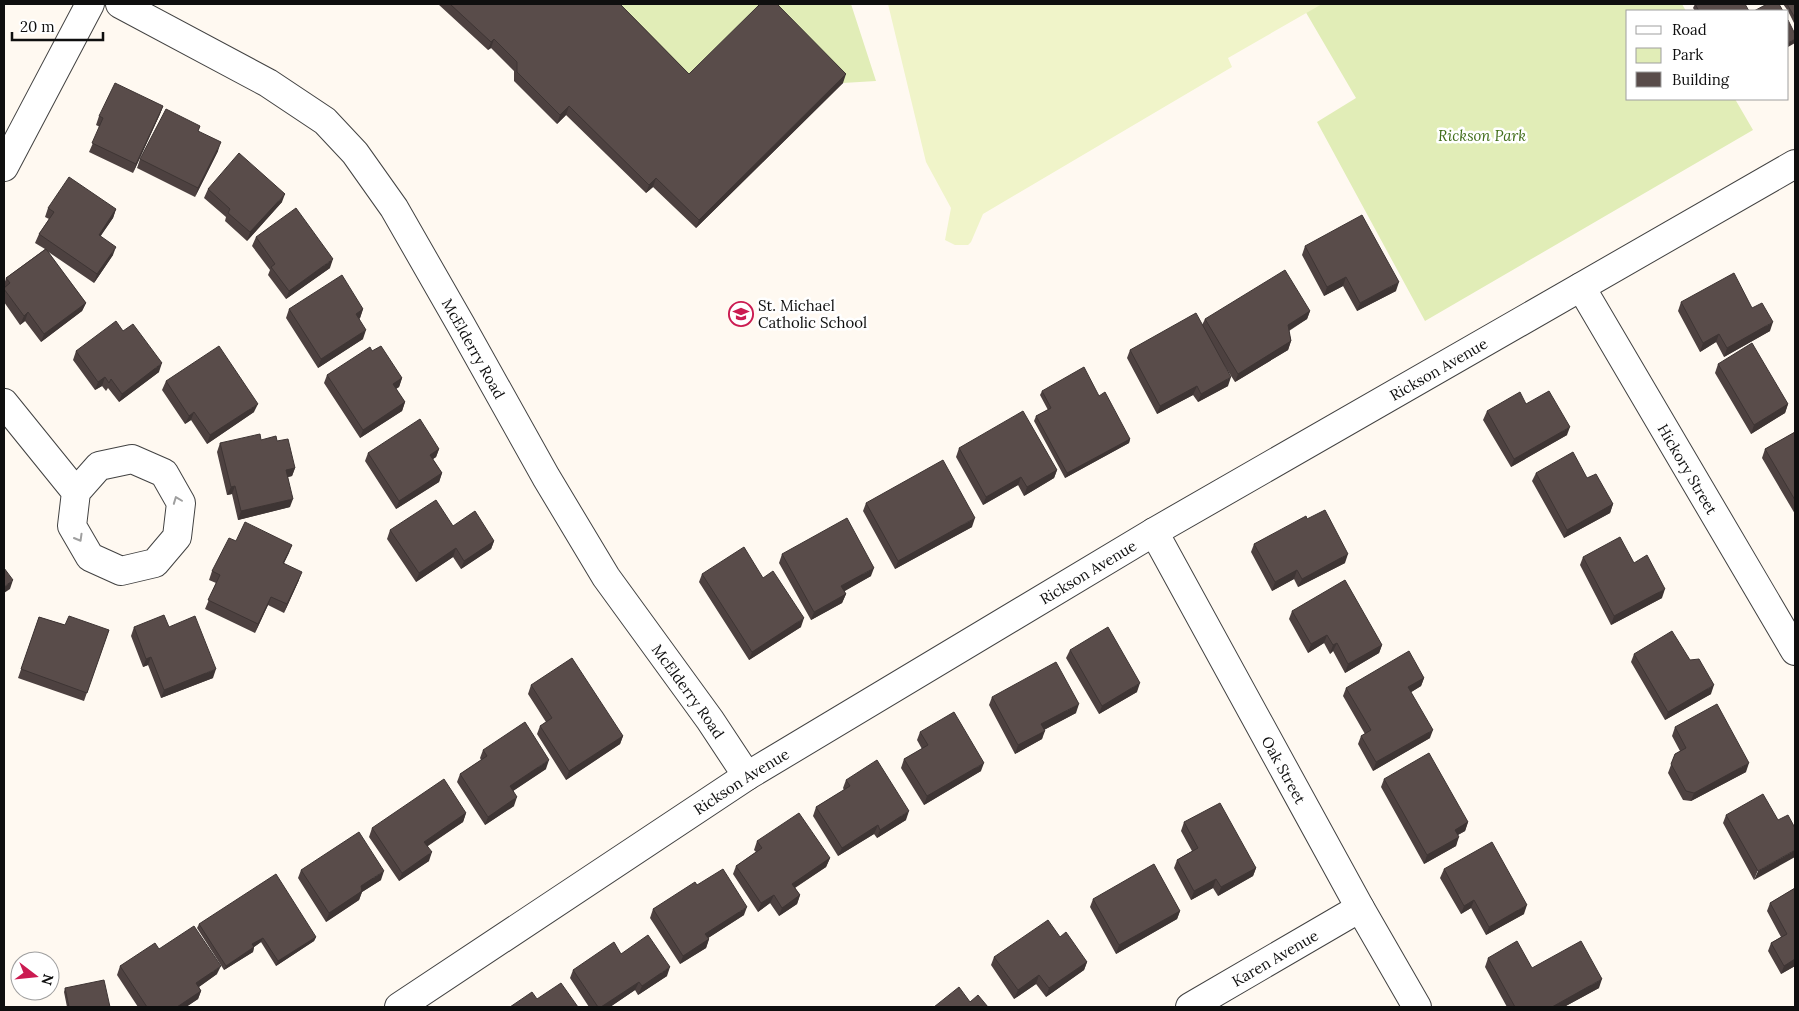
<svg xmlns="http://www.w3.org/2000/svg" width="1799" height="1011" font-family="Lora,serif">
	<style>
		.green { fill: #e1edb7 }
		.pitch { fill: #f0f4c9 }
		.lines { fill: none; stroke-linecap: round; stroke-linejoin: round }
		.minor-casing { stroke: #424242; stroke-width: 30 }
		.minor { stroke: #fff; stroke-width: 28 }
		.wall { fill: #4d4140 }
		.shaded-wall { fill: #3e3534 }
		.building { fill: #594c4a; stroke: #3e3534 }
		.oneway { stroke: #9f9f9f }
		.labels { text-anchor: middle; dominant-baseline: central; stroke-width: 5; stroke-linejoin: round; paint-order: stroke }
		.park-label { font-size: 15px; font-style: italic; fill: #406d19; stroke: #fff }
		.poi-label { font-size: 15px; fill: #0f0f0f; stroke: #fff; text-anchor: start }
		.street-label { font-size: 15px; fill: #0f0f0f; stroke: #fff }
	</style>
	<rect width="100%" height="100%" fill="#fff9f1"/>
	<!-- green -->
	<path class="green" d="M609,4H851L876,81L843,83L766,4L686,82Z
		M1301,4H1682L1686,11H1628V99H1735L1753,130L1425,321L1317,122L1356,98Z"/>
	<!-- pitch -->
	<path class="pitch" d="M888,4H1322L1228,58L1232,67L983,214L971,242L968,245H955L945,240L951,208L926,162Z"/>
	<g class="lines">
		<defs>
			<g id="minor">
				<path id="s1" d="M120,4L268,83L325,121L355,153L394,208L461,325L546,477L606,577L710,720L747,776"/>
				<path d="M4,167L90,4"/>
				<path id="s2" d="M1581,287L1795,651"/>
				<path d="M4,403L76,492L72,526L90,557L121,571L155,563L177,537L181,503L164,473L132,459L99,466L76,492"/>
				<path id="s3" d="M1154,532L1360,908L1417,1007"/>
				<path id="s4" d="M399,1007L747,776L1154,532L1795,164"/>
				<path id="s5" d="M1190,1007L1360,908"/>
			</g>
		</defs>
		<!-- minor casing -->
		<use href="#minor" class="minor-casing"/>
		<!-- minor -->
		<use href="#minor" class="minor"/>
	</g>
	<!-- wall -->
	<path class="wall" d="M438,4H620L689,74L843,83L696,228L653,187L646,193L566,115L557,124L514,81V71L491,48L488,50Z
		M1695,4L1749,11H1695L1693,8Z
		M1783,4H1795V25L1788,11Z
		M163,106L160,114L133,173L89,152L100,127L96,125L99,116Z
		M200,126L198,131L218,151L195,197L137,168L140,159Z
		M208,189L282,202L247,241L225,221L226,217L204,198Z
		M48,208L116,209L113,218L100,236L113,255L94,283L47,251L86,303L82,311L41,342L25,321L20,325L4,302V285L6,278L45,249L35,243L39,234L49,219L45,217Z
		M256,237L330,268L286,299L268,275L270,270L252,246Z
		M1305,246L1396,291L1357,311L1343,286L1324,296L1302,255Z
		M1681,302L1752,308L1770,331L1724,357L1716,342L1700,352L1678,311Z
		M289,309H363L360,318L359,319L363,339L318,368L286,318Z
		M1310,311L1307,319L1289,331L1291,341L1288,350L1235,382L1224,365L1228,386L1198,402L1193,395L1157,414L1127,358L1130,350L1202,325L1205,319Z
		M123,331L159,372L119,402L108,388L106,391L102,386L95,390L73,360L76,351Z
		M372,351L402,378L399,387L396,389L405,402L402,411L360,438L324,383L327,375Z
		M1718,364L1788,404L1785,413L1751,434L1715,373Z
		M166,381L254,412L207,444L191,420L185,424L162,390Z
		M1042,391L1130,439L1129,443L1065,478L1034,421L1036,416L1048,410L1040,395Z
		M1526,404L1567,435L1511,467L1483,420L1487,411Z
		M1795,432V514L1762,458L1765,449Z
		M261,440L277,441L295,468L292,476L288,477L290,507L238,520L232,494L227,495L217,452L220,443Z
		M959,448L1057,470L1054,478L1024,496L1018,485L983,505L956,457Z
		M439,449L436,457L433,459L442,473L439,482L396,509L365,461L368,453Z
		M1536,473L1587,478L1613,504L1610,513L1564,538L1532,481Z
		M866,503L972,527L895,569L863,511Z
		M1307,519L1345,563L1298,587L1294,579L1272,591L1251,552L1254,544Z
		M453,526L494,541L491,549L461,569L453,557L416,582L387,539L390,530Z
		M236,541L292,545L284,563L299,580L284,613L268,605L255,633L205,609L216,583L209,580L212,571Z
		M782,554L871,576L844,591L846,594L842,603L811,620L779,563Z
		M1583,557L1634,563L1662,598L1611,625L1580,565Z
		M702,574L763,578L801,627L749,660L699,582Z
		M1292,611L1382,645L1379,653L1345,673L1333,651L1330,654L1324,643L1308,653L1289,619Z
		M39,617L65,625L109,630L84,701L18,678Z
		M134,627L213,678L161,698L148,665L143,667L131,636Z
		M1070,650L1137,692L1099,714L1066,658Z
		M1634,654L1690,660L1711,694L1665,720L1631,662Z
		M1424,678L1421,686L1411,692L1430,738L1373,771L1358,744L1361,736L1365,734L1343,696L1346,688Z
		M531,685L623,736L620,744L566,780L537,734L540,726L546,722L528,694Z
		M992,697L1076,713L1044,730L1042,739L1015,754L989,705Z
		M1675,727L1746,772L1691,801L1683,800L1668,773L1675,754L1680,751L1672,736Z
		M920,732L981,771L924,805L901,768L904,759L922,749L917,740Z
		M483,750L546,769L513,791L514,806L485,825L457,782L460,774L481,760L480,758Z
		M1384,779L1468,822L1465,831L1458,835L1456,846L1424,864L1381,787Z
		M846,780L906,820L877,838L874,834L838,856L813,816L816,807L844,790L843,788Z
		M466,813L463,822L428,846L429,861L399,881L369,837L372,828Z
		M1726,815L1778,820L1754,880L1723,823Z
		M1184,822L1256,868L1253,876L1218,896L1213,888L1191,900L1174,868L1177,860L1192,851L1181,831Z
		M757,841L830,858L826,867L795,888L800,895L797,904L779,916L770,903L758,912L733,874L736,866L756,852L754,850Z
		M1444,869L1524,914L1486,935L1471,908L1461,914L1440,878Z
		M301,870L381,880L362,892L359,900L326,922L298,878Z
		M697,885L744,915L708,938L709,939L706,948L680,964L650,918L653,909Z
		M1795,888V966L1781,974L1768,951L1771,943L1781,937L1767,911L1770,903Z
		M1093,899L1180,911L1177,919L1116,954L1090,907Z
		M199,924L316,937L314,941L276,966L261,942L254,947L253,952L224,970L197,928Z
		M1060,937L1087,962L1084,970L1046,997L1036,984L1014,999L991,965L994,957Z
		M159,949L217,974L199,987L201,991L198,999L186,1007H138L117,975L120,966Z
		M621,954L667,976L638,995L635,990L610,1007H589L570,978L573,970Z
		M1488,958L1599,988L1564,1007H1507L1485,967Z
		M65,988L110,1007H67L64,992Z"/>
	<!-- shaded-wall -->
	<path class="shaded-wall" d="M494,39L491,48L488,50L491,42Z
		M1795,39V43L1788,47V43Z
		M846,74L843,83L696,228L699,220Z
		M163,106L160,114L133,173L136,164Z
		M569,106L566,115L557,124L560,115Z
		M221,142L218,151L195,197L198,188Z
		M656,178L653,187L646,193L649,185Z
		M285,194L282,202L247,241L250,232Z
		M116,209L113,218L96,243L99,235Z
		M116,247L113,255L94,283L97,274Z
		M333,259L330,268L286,299L289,291Z
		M1346,277L1343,286L1324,296L1327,287Z
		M1399,282L1396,291L1357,311L1360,303Z
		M86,303L82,311L41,342L44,334Z
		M363,309L360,318L353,323L356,314Z
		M1310,311L1307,319L1284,333L1288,325Z
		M28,312L25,321L20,325L24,316Z
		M1773,322L1770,331L1724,357L1727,348Z
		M366,330L363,339L318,368L321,359Z
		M1719,334L1716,342L1700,352L1703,343Z
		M1291,341L1288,350L1235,382L1238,374Z
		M162,363L159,372L119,402L122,394Z
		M105,377L102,386L95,390L98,382Z
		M1231,377L1228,386L1198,402L1201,394Z
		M402,378L399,387L390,392L393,384Z
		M1197,386L1193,395L1157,414L1160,406Z
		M405,402L402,411L360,438L363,430Z
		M258,404L254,412L207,444L210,435Z
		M1788,404L1785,413L1751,434L1754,425Z
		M194,412L191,420L185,424L189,416Z
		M1570,427L1567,435L1511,467L1514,459Z
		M1130,439L1129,443L1065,478L1067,473Z
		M439,449L436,457L427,463L430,455Z
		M295,468L292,476L283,478L286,470Z
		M1057,470L1054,478L1024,496L1027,487Z
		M442,473L439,482L396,509L399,501Z
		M1021,477L1018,485L983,505L986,497Z
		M235,486L232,494L227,495L231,487Z
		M293,499L290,507L238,520L241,511Z
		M1613,504L1610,513L1564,538L1567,530Z
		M975,518L972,527L895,569L898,561Z
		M494,541L491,549L461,569L464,561Z
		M292,545L289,553L280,571L283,563Z
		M456,548L453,557L416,582L419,573Z
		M1348,554L1345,563L1298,587L1302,579Z
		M874,568L871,576L838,595L841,586Z
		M1297,570L1294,579L1272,591L1275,582Z
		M302,572L299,580L284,613L287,604Z
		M13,580L10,589L4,593V587Z
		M1665,589L1662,598L1611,625L1614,616Z
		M846,594L842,603L811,620L814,612Z
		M271,597L268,605L255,633L258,624Z
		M804,618L801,627L749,660L752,652Z
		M1327,635L1324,643L1308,653L1311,644Z
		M1337,643L1333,651L1330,654L1333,645Z
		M1382,645L1379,653L1345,673L1348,664Z
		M151,657L148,665L143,667L146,659Z
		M216,669L213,678L161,698L164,690Z
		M1424,678L1421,686L1405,696L1408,687Z
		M1140,683L1137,692L1099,714L1102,706Z
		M1714,685L1711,694L1665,720L1668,712Z
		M1079,704L1076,713L1038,733L1041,724Z
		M1433,730L1430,738L1373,771L1376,762Z
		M1045,731L1042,739L1015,754L1018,745Z
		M623,736L620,744L566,780L569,771Z
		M549,760L546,769L507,795L510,786Z
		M984,763L981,771L924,805L927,796Z
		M1749,763L1746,772L1691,801L1694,793Z
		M517,797L514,806L485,825L488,817Z
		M909,811L906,820L877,838L880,830Z
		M466,813L463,822L421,850L424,842Z
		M1468,822L1465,831L1452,838L1455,830Z
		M878,825L874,834L838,856L842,848Z
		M1459,837L1456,846L1424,864L1427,855Z
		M1795,850V857L1754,880L1758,871Z
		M432,852L429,861L399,881L402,873Z
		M830,858L826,867L788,892L792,884Z
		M1256,868L1253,876L1218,896L1221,887Z
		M384,871L381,880L362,892L359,900L326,922L329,913L361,886Z
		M1216,879L1213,888L1191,900L1194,891Z
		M774,895L770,903L758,912L761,903Z
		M800,895L797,904L779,916L782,908Z
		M1474,900L1471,908L1461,914L1464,906Z
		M1527,905L1524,914L1486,935L1489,927Z
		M747,907L744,915L702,942L705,934Z
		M1180,911L1177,919L1116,954L1119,945Z
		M316,937L314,941L276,966L278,961Z
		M263,938L261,942L251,949L252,944Z
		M709,939L706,948L680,964L683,956Z
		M254,947L253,952L224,970L226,966Z
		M1795,959V966L1781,974L1784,966Z
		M1087,962L1084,970L1046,997L1049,988Z
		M221,966L217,974L193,991L196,983Z
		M670,967L667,976L638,995L642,986Z
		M1039,975L1036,984L1014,999L1018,990Z
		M1602,979L1599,988L1564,1007H1552Z
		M639,982L635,990L610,1007H601Z
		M201,991L198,999L186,1007H177Z"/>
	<!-- building -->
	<path class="building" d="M450,4H620L689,74L760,4H777L846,74L699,220L656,178L649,185L569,106L560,115L517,72V62L494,39L491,42Z
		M1695,4H1745L1749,11H1699Z
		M1767,4H1779L1783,11H1754Z
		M1787,4H1795V18Z
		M1788,20L1795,34V39L1788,43Z
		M115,83L163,106L136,164L92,143L103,118L99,116Z
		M166,109L200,126L198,131L221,142L198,188L140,159Z
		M239,153L285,194L250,232L228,213L230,209L208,189Z
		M69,177L116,209L99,235L116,247L97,274L39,234L54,212L48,208Z
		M296,208L333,259L289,291L271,267L275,264L256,237Z
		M1362,215L1399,282L1360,303L1346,277L1327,287L1305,246Z
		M46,249L86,303L44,334L28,312L24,316L4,289V288L10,283L6,278Z
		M1285,270L1310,311L1288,325L1291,341L1238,374L1205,319Z
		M1734,273L1752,308L1762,303L1773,322L1727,348L1719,334L1703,343L1681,302Z
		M342,275L363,309L356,314L366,330L321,359L289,309Z
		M1196,313L1231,377L1201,394L1197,386L1160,406L1130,350Z
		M116,321L123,331L133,324L162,363L122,394L111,379L109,383L105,377L98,382L76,351Z
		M1752,343L1788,404L1754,425L1718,364Z
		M219,346L258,404L210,435L194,412L189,416L166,381Z
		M381,346L402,378L393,384L405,402L363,430L327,375L370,347L372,351Z
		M1084,367L1099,396L1105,392L1130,439L1067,473L1036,416L1051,408L1042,391Z
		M1549,391L1570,427L1514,459L1487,411L1520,392L1526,404Z
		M1023,411L1057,470L1027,487L1021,477L986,497L959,448Z
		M420,419L439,449L430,455L442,473L399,501L368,453Z
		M1795,432V500L1765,449Z
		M260,434L261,440L276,436L277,441L288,439L295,468L286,470L293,499L241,511L235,486L231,487L220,443Z
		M1573,452L1587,478L1596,474L1613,504L1567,530L1536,473Z
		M943,460L975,518L898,561L866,503Z
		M436,500L453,526L475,511L494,541L464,561L456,548L419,573L390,530Z
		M1325,510L1348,554L1302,579L1297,570L1275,582L1254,544L1306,516L1307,519Z
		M847,518L874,568L841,586L846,594L814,612L782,554Z
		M245,522L292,545L283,563L302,572L287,604L271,597L258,624L208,600L220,575L212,571L229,538L236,541Z
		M1620,537L1634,563L1647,555L1665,589L1614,616L1583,557Z
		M744,547L763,578L773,571L804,618L752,652L702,574Z
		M4,568L13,580L4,587Z
		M1345,580L1382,645L1348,664L1337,643L1333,645L1327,635L1311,644L1292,611Z
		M164,615L169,627L195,616L216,669L164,690L151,657L146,659L134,627Z
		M69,616L109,630L87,693L21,669L39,617L65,625Z
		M1108,627L1140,683L1102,706L1070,650Z
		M1672,631L1690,660L1699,659L1714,685L1668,712L1634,654Z
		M1409,651L1424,678L1408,687L1433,730L1376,762L1361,736L1371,730L1346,688Z
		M572,658L623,736L569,771L540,726L552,718L531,685Z
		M1056,662L1079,704L1041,724L1045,731L1018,745L992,697Z
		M1717,704L1749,763L1694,793L1686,791L1671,764L1675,754L1686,748L1675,727Z
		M954,712L984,763L927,796L904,759L928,745L920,732Z
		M525,722L549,760L510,786L517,797L488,817L460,774L487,756L483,750Z
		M1429,753L1468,822L1455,830L1459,837L1427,855L1384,779Z
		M877,760L909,811L880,830L878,825L842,848L816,807L850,786L846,780Z
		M444,779L466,813L424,842L432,852L402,873L372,828Z
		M1763,794L1778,820L1788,815L1795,828V850L1758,871L1726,815Z
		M1220,803L1256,868L1221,887L1216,879L1194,891L1177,860L1198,848L1184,822Z
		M799,813L830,858L792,884L800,895L782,908L774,895L761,903L736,866L762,848L757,841Z
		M359,832L384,871L361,886L362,891L329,913L301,870Z
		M1492,842L1527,905L1489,927L1474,900L1464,906L1444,869Z
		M1154,864L1180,911L1119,945L1093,899Z
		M723,869L747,907L705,934L709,939L683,956L653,909L695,882L697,885Z
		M276,874L316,937L278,961L263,938L252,944L254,947L226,966L199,924Z
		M1795,888V959L1784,966L1771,943L1787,934L1770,903Z
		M1048,920L1060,937L1066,932L1087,962L1049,988L1039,975L1018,990L994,957Z
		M194,926L221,966L196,983L201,991L177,1007H147L120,966L155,943L159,949Z
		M648,935L670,967L642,986L639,982L601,1007H598L573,970L614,942L621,954Z
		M1517,941L1532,968L1581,941L1602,979L1552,1007H1515L1488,958Z
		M104,980L110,1007H69L65,988Z
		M561,983L578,1007H510L532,992L537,999Z
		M959,987L970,1002L978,995L988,1007H934Z"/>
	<!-- one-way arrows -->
	<defs><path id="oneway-chevron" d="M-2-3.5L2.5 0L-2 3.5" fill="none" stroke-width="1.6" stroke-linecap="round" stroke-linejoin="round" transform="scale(1.25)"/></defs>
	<g class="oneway">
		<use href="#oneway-chevron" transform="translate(177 500) rotate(-111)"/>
		<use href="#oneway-chevron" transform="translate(79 538) rotate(60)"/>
	</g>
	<!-- icons -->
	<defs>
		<symbol id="school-ring" viewBox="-11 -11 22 22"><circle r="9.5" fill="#fff" stroke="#cb1b51" stroke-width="1.5"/><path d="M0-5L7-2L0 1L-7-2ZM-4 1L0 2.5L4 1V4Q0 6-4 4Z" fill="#cb1b51"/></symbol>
	</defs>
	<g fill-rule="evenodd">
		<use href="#school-ring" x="727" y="300" width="28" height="28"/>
	</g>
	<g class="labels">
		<!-- park labels -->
		<g class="park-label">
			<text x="1482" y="135">Rickson Park</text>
		</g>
		<!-- poi labels -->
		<g class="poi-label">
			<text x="758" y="305">St. Michael<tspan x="758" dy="17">Catholic School</tspan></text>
		</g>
		<!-- street labels -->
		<g class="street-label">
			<text stroke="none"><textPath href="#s1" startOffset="509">McElderry Road</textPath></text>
			<text stroke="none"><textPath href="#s4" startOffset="1220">Rickson Avenue</textPath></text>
			<text stroke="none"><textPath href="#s2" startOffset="211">Hickory Street</textPath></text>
			<text stroke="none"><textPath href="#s4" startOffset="815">Rickson Avenue</textPath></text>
			<text stroke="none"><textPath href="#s1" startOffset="914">McElderry Road</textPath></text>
			<text stroke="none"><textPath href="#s3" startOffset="271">Oak Street</textPath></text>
			<text stroke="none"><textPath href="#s4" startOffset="410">Rickson Avenue</textPath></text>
			<text stroke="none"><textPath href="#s5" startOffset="98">Karen Avenue</textPath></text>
		</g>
	</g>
	<!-- border -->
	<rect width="1799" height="1011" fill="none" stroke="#0f0f0f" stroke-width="10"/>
	<!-- legend -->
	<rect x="1626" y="10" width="162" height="90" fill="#ffffff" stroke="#9f9f9f"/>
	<rect x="1636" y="26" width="25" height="8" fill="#ffffff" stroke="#9f9f9f"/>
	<text x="1672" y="35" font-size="15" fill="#0f0f0f">Road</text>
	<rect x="1636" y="48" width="25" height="15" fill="#e1edb7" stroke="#9f9f9f"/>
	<text x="1672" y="60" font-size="15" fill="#0f0f0f">Park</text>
	<rect x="1636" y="72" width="25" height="15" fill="#594c4a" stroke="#9f9f9f"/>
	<text x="1672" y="85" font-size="15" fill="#0f0f0f">Building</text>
	<!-- north arrow -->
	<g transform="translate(35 976) rotate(106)"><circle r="24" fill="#ffffff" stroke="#9f9f9f"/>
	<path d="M0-4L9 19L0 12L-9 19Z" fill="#cb1b51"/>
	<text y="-8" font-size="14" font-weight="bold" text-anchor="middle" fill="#0f0f0f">N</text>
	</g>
	<!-- scale -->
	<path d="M12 32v8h91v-8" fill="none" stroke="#0f0f0f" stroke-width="2.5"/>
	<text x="20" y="32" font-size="15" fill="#0f0f0f" stroke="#ffffff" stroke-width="4" paint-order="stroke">20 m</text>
</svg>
